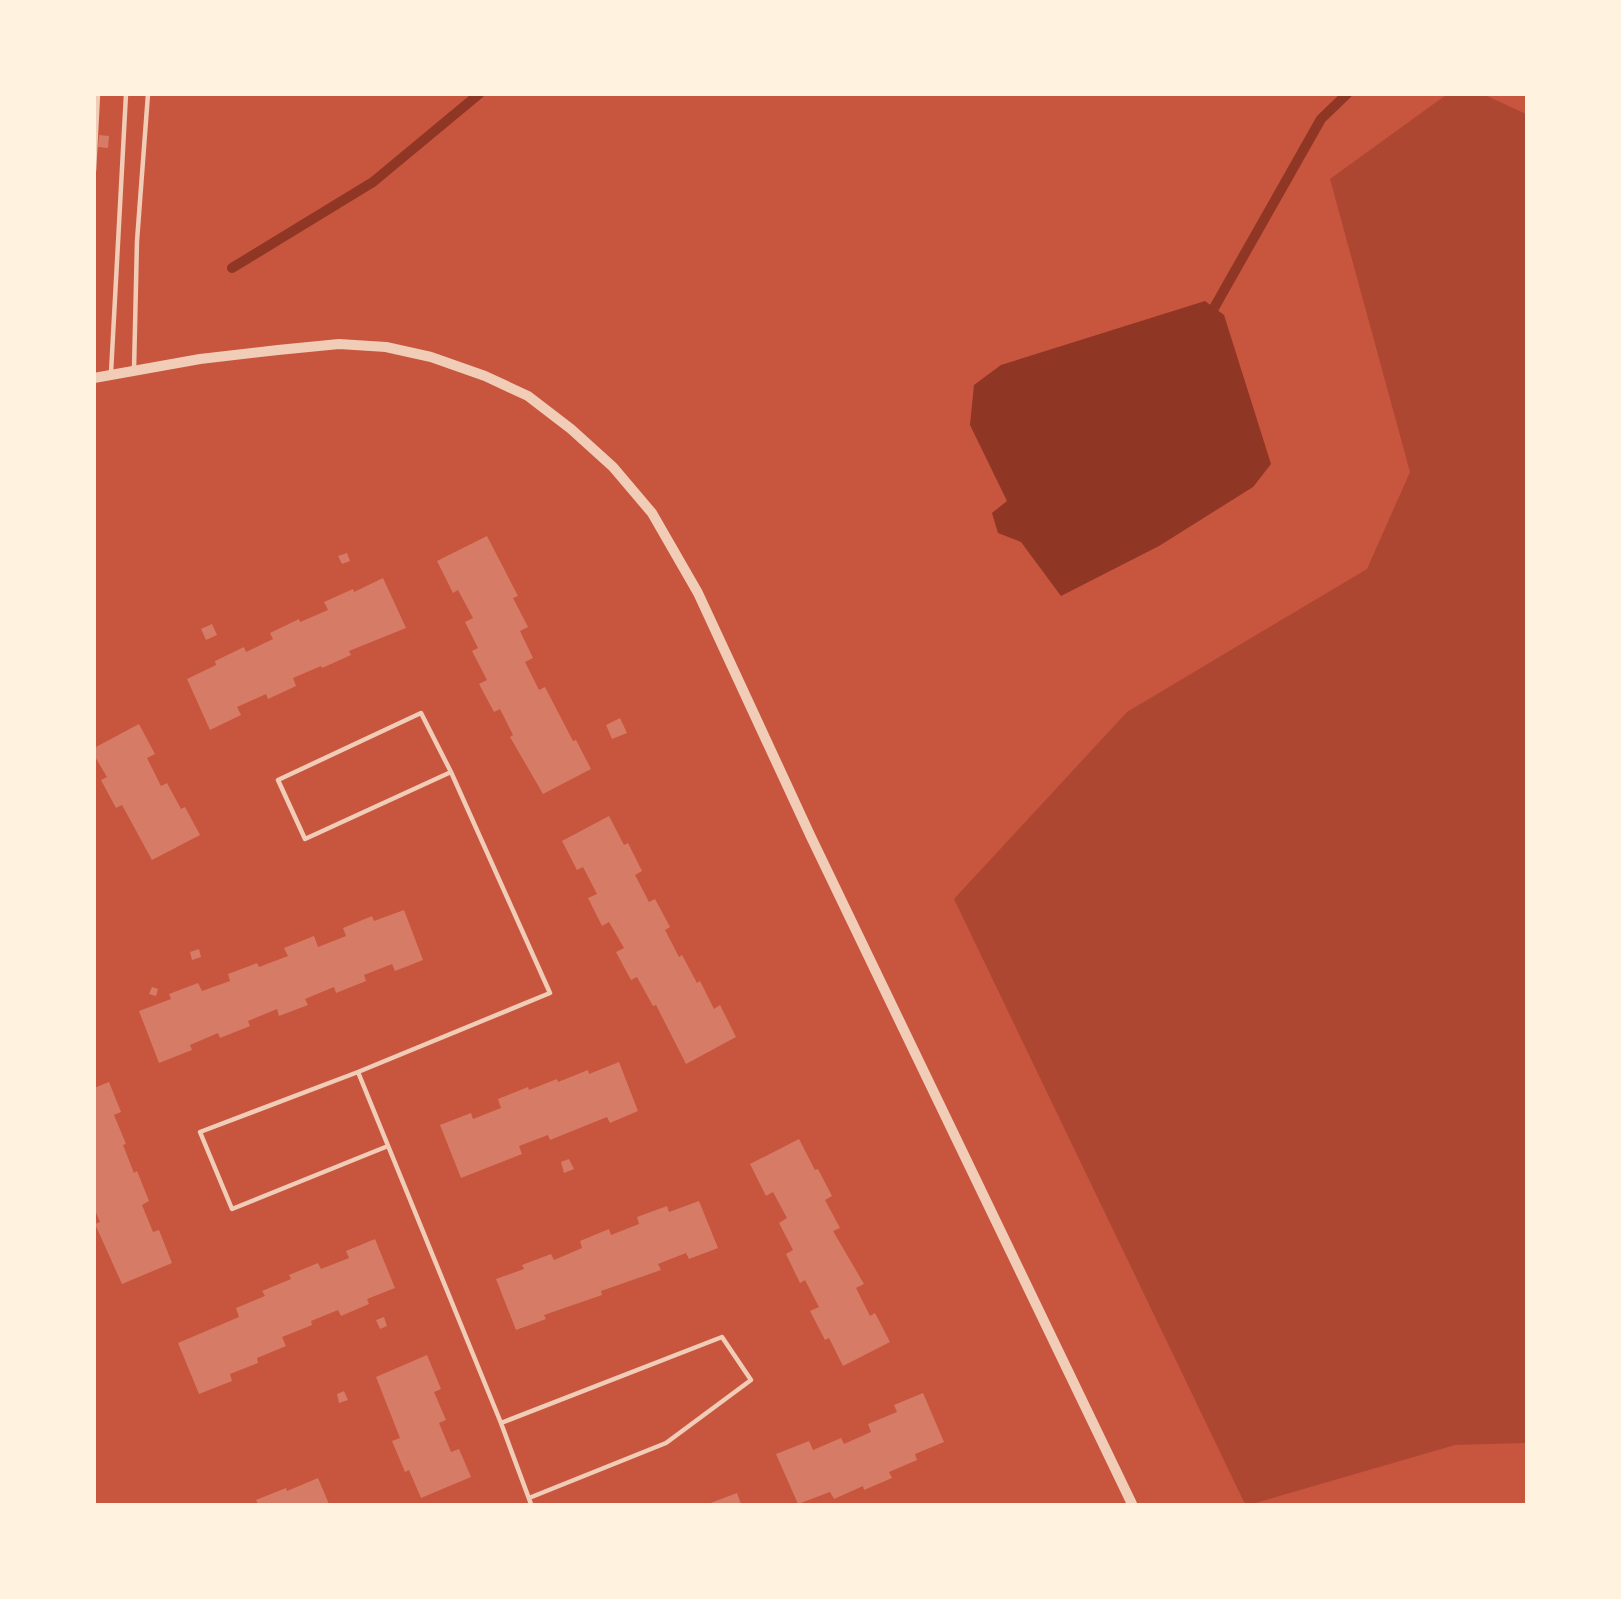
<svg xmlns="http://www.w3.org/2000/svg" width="1621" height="1599" font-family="'Public Sans',sans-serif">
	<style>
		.green { fill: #ae4732 }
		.water { fill: #8f3625 }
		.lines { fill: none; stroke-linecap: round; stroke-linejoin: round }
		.stream { stroke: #8f3625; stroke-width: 10 }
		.building { fill: #d67c66 }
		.service { stroke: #f1ccb7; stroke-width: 4.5 }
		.tertiary { stroke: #f1ccb7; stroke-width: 10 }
	</style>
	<rect width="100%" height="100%" fill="#c8553d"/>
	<!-- green -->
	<path class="green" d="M1446,95H1485L1526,114V1443L1455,1445L1252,1504H1245L954,899L1127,712L1367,569L1410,472L1330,179Z"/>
	<!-- water -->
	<path class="water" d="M1205,301L1224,315L1271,464L1253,487L1159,546L1061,596L1021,542L998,533L992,513L1007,501L970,425L974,385L1001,365Z"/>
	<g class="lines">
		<!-- stream -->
		<path class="stream" d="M232,268L373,182L479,94
			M1214,308L1321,119L1347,94"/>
	</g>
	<!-- building -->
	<path class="building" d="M99,135L109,136L108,148L98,147Z
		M487,536L518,596L513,598L528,627L520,631L533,658L525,662L539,690L545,687L573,741L576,740L591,769L543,794L510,737L513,735L500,709L494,712L479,684L487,680L472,651L478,648L465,622L473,618L458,590L453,593L437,561Z
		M347,553L350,561L342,564L338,556Z
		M383,578L406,628L349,651L351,655L322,668L321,666L293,678L296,686L268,699L266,694L237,707L241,715L210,730L187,679L216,665L215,661L244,647L246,652L273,639L270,633L299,619L300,622L328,610L324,602L353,589L354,592Z
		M212,624L217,635L206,640L201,629Z
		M620,718L627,733L612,739L606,725Z
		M139,724L155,754L147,758L161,786L167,783L181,809L185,807L200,835L152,860L122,805L116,808L101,780L107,777L94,755V748Z
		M609,816L624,845L628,843L642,871L635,875L649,902L655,899L670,927L665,930L679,957L682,955L697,983L700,981L714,1009L720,1005L736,1037L686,1064L656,1005L653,1006L637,977L631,980L616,952L624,948L609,922L602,926L588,898L597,894L583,867L577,870L562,841Z
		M404,910L423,960L395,971L392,964L364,975L366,981L336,993L334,987L305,999L308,1005L279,1016L277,1009L248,1021L250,1026L220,1038L218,1033L190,1045L192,1050L159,1063L139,1011L171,999L169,994L198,983L202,991L230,981L228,974L257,963L259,967L288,956L284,948L314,936L318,947L346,936L343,928L372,916L374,921Z
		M199,949L201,957L192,960L190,952Z
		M152,987L158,989L156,996L149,994Z
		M619,1062L638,1111L610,1123L607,1117L550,1140L548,1135L519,1146L522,1154L461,1178L440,1125L471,1113L473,1119L501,1108L498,1099L528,1087L529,1090L557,1079L558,1082L588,1070L589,1074Z
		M109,1082L121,1112L114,1115L126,1144L123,1145L134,1173L137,1171L149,1201L142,1205L153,1232L159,1230L172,1263L122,1284L95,1224L100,1222L94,1208V1088Z
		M799,1139L815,1170L818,1169L832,1196L825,1200L840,1228L833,1231L864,1284L856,1288L870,1316L875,1313L890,1342L843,1366L829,1338L825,1340L810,1311L819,1307L805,1280L800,1283L786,1254L793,1250L779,1223L787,1218L773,1192L766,1196L750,1164Z
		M569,1159L574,1169L564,1173L561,1162Z
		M699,1201L718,1248L689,1259L686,1253L658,1264L661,1270L601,1291L602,1295L544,1315L546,1319L516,1330L496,1279L524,1269L522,1265L551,1254L554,1260L582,1248L580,1241L609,1229L611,1235L639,1224L637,1217L667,1206L669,1212Z
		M375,1239L395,1288L367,1299L369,1304L341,1316L338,1310L311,1321L312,1325L282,1337L286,1346L257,1358L258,1363L230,1374L232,1381L199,1394L178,1343L239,1317L236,1308L265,1296L262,1291L291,1279L289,1275L318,1263L321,1269L349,1258L346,1251Z
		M384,1317L387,1326L380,1329L376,1320Z
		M427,1355L441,1389L434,1392L446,1420L439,1423L451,1452L459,1449L471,1477L421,1498L409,1470L405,1472L392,1441L400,1438L376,1377Z
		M344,1391L348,1400L339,1403L337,1394Z
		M923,1393L944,1442L915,1454L917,1460L889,1472L892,1478L864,1490L863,1486L834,1499L830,1492L798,1504L776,1454L809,1441L813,1450L841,1438L844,1444L871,1432L868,1424L897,1412L894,1405Z
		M318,1478L329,1504H258L256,1500L286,1488L287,1491Z
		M737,1493L741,1504H708Z"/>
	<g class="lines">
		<!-- service -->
		<path class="service" d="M94,171L98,94
			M134,370L137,241L148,94
			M111,373L126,94
			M421,713L451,772L305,839L278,780Z
			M358,1072L501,1423L531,1504
			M388,1146L232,1209L200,1132L358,1072L550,993L451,772
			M501,1423L722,1337L751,1380L666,1443L529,1498"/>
		<!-- tertiary -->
		<path class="tertiary" d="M94,378L200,359L278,350L339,344L386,347L431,357L485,376L528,396L571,429L613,467L652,513L698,593L811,837L1132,1504"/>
	</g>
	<!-- border -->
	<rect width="1621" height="1599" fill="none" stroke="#fff3e0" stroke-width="192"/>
</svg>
